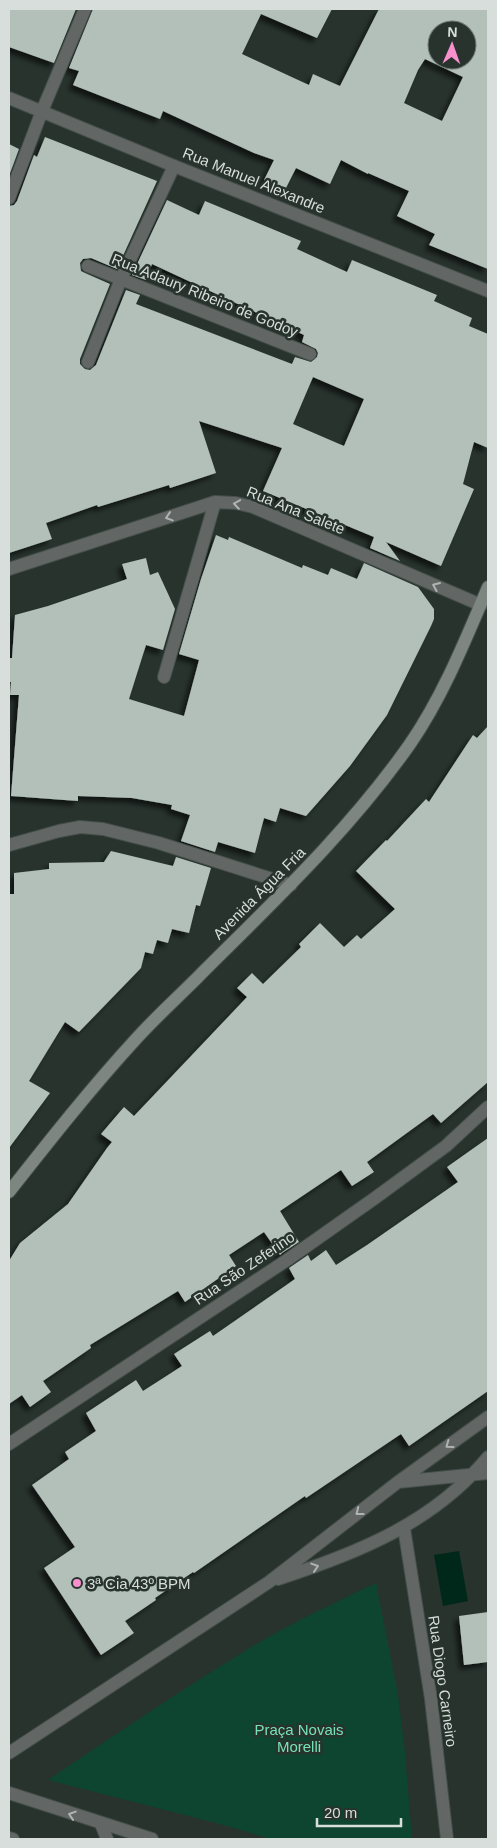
<svg xmlns="http://www.w3.org/2000/svg" width="497" height="1848" font-family="Arial,sans-serif">
	<style>
		.green { fill: #0d4531 }
		.water { fill: #00281a }
		.building { fill: #b2c0b9; fill-rule: evenodd; filter: url(#shadow) }
		.lines { fill: none; stroke-linecap: round; stroke-linejoin: round }
		.service-casing { stroke: #444e4a; stroke-width: 14 }
		.pedestrian-casing { stroke: #444e4a; stroke-width: 14 }
		.minor-casing { stroke: #444e4a; stroke-width: 14 }
		.tertiary-casing { stroke: #444e4a; stroke-width: 14 }
		.secondary-casing { stroke: #444e4a; stroke-width: 14 }
		.service { stroke: #626765; stroke-width: 12 }
		.pedestrian { stroke: #626765; stroke-width: 12 }
		.minor { stroke: #626765; stroke-width: 12 }
		.tertiary { stroke: #626765; stroke-width: 12 }
		.secondary { stroke: #7e8682; stroke-width: 12 }
		.oneway { stroke: #aeb4b2 }
		.poi-dot { fill: #f790cd; stroke: #28332e; stroke-width: 2 }
		.labels { text-anchor: middle; dominant-baseline: central; stroke-width: 5; stroke-linejoin: round; paint-order: stroke }
		.street-label { font-size: 15px; fill: #d7dedb; stroke: #28332e }
		.poi-label { font-size: 15px; fill: #d7dedb; stroke: #28332e; text-anchor: start }
		.park-label { font-size: 15px; fill: #75e3b5; stroke: #28332e }
	</style>
	<defs>
		<filter id="shadow"><feDropShadow dx="-4.5" dy="4.5" stdDeviation="2.5" flood-color="#0009"/></filter>
	</defs>
	<rect width="100%" height="100%" fill="#28332e"/>
	<!-- green -->
	<path class="green" d="M376,1583L398,1695L405,1753L412,1839H271L220,1824L48,1780C113,1736 178,1692 245,1651C287,1625 332,1604 376,1583Z"/>
	<!-- water -->
	<path class="water" d="M459,1551L468,1601L443,1606L434,1555Z"/>
	<!-- building -->
	<path class="building" d="M9,9H76L54,63L9,47Z
		M93,9H332L317,38L261,14L242,54L309,85L313,74L340,86L379,9H488V269L429,245L435,234L397,216L409,191L368,173V174L341,160L330,184L296,168L286,188L264,180L274,160L254,153L163,111L160,119L73,85L79,71L69,68ZM437,30H467V60H437ZM425,59L463,77L442,121L404,103L418,70Z
		M45,137L157,181L117,269L91,258L83,259L80,263L81,271L85,273L110,284L80,359V364L85,369L90,370L96,365L126,290L140,295L136,304L292,364L295,357L311,362L317,357L318,353L316,349L302,342L304,335L152,264L146,280L132,275L167,200L199,215L205,201L301,241L297,249L347,272L352,260L437,295L434,301L472,318L469,326L488,334V448L474,442L463,484L474,489L441,566L386,542L400,561L370,548L374,537L263,491L282,448L199,421L216,473L170,488L169,485L98,507L97,505L46,523L52,539L9,553V206L14,205L17,201L34,155L37,157ZM313,377L364,399L344,446L293,424Z
		M9,144L19,149L9,176Z
		M216,535L228,540L229,537L302,568L303,565L328,575L331,568L357,579L364,563L418,587L434,609V619L431,626L387,715L350,766L306,816L280,808L276,822L264,818L255,853L218,842L215,852L181,841L190,815L171,809L172,805L132,798L78,796V801L11,796L19,695H10L11,682H9V658H12L15,615L48,606L127,579L122,564L146,558L150,575L158,572L175,609L163,650L146,645L129,699L184,716L199,660L179,654L201,579Z
		M488,726V1082L441,1123L433,1114L367,1162L374,1172L352,1186L341,1170L280,1211L299,1242L282,1253L280,1255L264,1232L229,1255L236,1266L185,1302L178,1291L90,1345L91,1348L43,1381L51,1392L30,1407L22,1395L9,1404V1261L20,1243L68,1204L107,1148L112,1142L101,1134L124,1107L134,1116L247,997L237,988L252,973L263,984L301,947L299,944L320,923L344,947L357,935L361,939L395,909L356,871L386,840L387,841L426,799L429,802L473,735L477,738Z
		M111,851L173,866L176,857L211,868L200,906L196,905L189,933L172,929L168,943L157,940L153,954L145,952L141,968L79,1032L65,1022L29,1081L50,1093L9,1148V894H14V873L49,869V863L104,862Z
		M488,1138V1391L409,1446L401,1434L306,1498L305,1496L194,1573L193,1572L155,1598L156,1600L125,1621L134,1633L101,1655L44,1568L75,1547L32,1485L69,1459L65,1452L96,1431L86,1413L136,1380L143,1391L182,1366L174,1354L210,1331L213,1336L295,1279L289,1268L308,1255L311,1261L326,1250L336,1265L367,1245L458,1182L447,1167Z
		M488,1612V1662L464,1665L459,1616Z"/>
	<g class="lines">
		<defs>
			<path id="service" d="M88,266L310,354
				M88,362L121,279L174,166"/>
			<path id="pedestrian" d="M9,198L42,111"/>
			<path id="minor" d="M9,98L174,166L488,291
				M42,111L85,9
				M9,569L215,502L236,503L253,507L481,605
				M164,677L215,502
				M9,845L59,831L80,827L103,829L159,843L291,885
				M9,1444L287,1260L375,1198L446,1146L488,1107
				M398,1482L488,1473
				M404,1528L431,1699L447,1839
				M278,1579C358,1553 433,1523 488,1457
				M9,1753L269,1582L398,1482L488,1417
				M101,1824L107,1839"/>
			<path id="tertiary" d="M9,1793L152,1839
				M9,1838L13,1839"/>
			<path id="secondary" d="M9,1192C50,1140 91,1088 136,1039C155,1018 177,998 197,978C272,903 349,831 410,744C443,696 465,641 488,587"/>
		</defs>
		<!-- service casing -->
		<use href="#service" class="service-casing"/>
		<!-- pedestrian casing -->
		<use href="#pedestrian" class="pedestrian-casing"/>
		<!-- minor casing -->
		<use href="#minor" class="minor-casing"/>
		<!-- tertiary casing -->
		<use href="#tertiary" class="tertiary-casing"/>
		<!-- secondary casing -->
		<use href="#secondary" class="secondary-casing"/>
		<!-- service -->
		<use href="#service" class="service"/>
		<!-- pedestrian -->
		<use href="#pedestrian" class="pedestrian"/>
		<!-- minor -->
		<use href="#minor" class="minor"/>
		<!-- tertiary -->
		<use href="#tertiary" class="tertiary"/>
		<!-- secondary -->
		<use href="#secondary" class="secondary"/>
	</g>
	<!-- one-way arrows -->
	<defs><path id="oneway-chevron" d="M-2-3.5L2.5 0L-2 3.5" fill="none" stroke-width="1.6" stroke-linecap="round" stroke-linejoin="round" transform="scale(1.25)"/></defs>
	<g class="oneway">
		<use href="#oneway-chevron" transform="translate(237 504) rotate(-171)"/>
		<use href="#oneway-chevron" transform="translate(169 517) rotate(162)"/>
		<use href="#oneway-chevron" transform="translate(436 586) rotate(-157)"/>
		<use href="#oneway-chevron" transform="translate(449 1445) rotate(144)"/>
		<use href="#oneway-chevron" transform="translate(359 1512) rotate(142)"/>
		<use href="#oneway-chevron" transform="translate(315 1567) rotate(-18)"/>
		<use href="#oneway-chevron" transform="translate(72 1815) rotate(-162)"/>
	</g>
	<!-- markers -->
	<circle class="poi-dot" cx="77" cy="1583" r="5"/>
	<g class="labels">
		<!-- street labels -->
		<g class="street-label">
			<text transform="translate(254 180) rotate(22)">Rua Manuel Alexandre</text>
			<text transform="translate(205 295) rotate(22)">Rua Adaury Ribeiro de Godoy</text>
			<text transform="translate(296 510) rotate(22)">Rua Ana Salete</text>
			<text transform="translate(259 893) rotate(-45)">Avenida Água Fria</text>
			<text transform="translate(244 1268) rotate(-34)">Rua São Zeferino</text>
			<text transform="translate(443 1681) rotate(82)">Rua Diogo Carneiro</text>
		</g>
		<!-- poi labels -->
		<g class="poi-label">
			<text x="87" y="1583">3ª Cia 43º BPM</text>
		</g>
		<!-- park labels -->
		<g class="park-label">
			<text x="299" y="1729">Praça Novais<tspan x="299" dy="17">Morelli</tspan></text>
		</g>
	</g>
	<!-- border -->
	<rect width="497" height="1848" fill="none" stroke="#d7dedb" stroke-width="20"/>
	<!-- north arrow -->
	<g transform="translate(452 45) rotate(2)"><circle r="24" fill="#28332e" stroke="#6e7773"/>
	<path d="M0-4L9 19L0 12L-9 19Z" fill="#f790cd"/>
	<text y="-8" font-size="14" font-weight="bold" text-anchor="middle" fill="#d7dedb">N</text>
	</g>
	<!-- scale -->
	<path d="M317 1818v8h84v-8" fill="none" stroke="#d7dedb" stroke-width="2.5"/>
	<text x="324" y="1818" font-size="15" fill="#d7dedb" stroke="#28332e" stroke-width="4" paint-order="stroke">20 m</text>
</svg>
